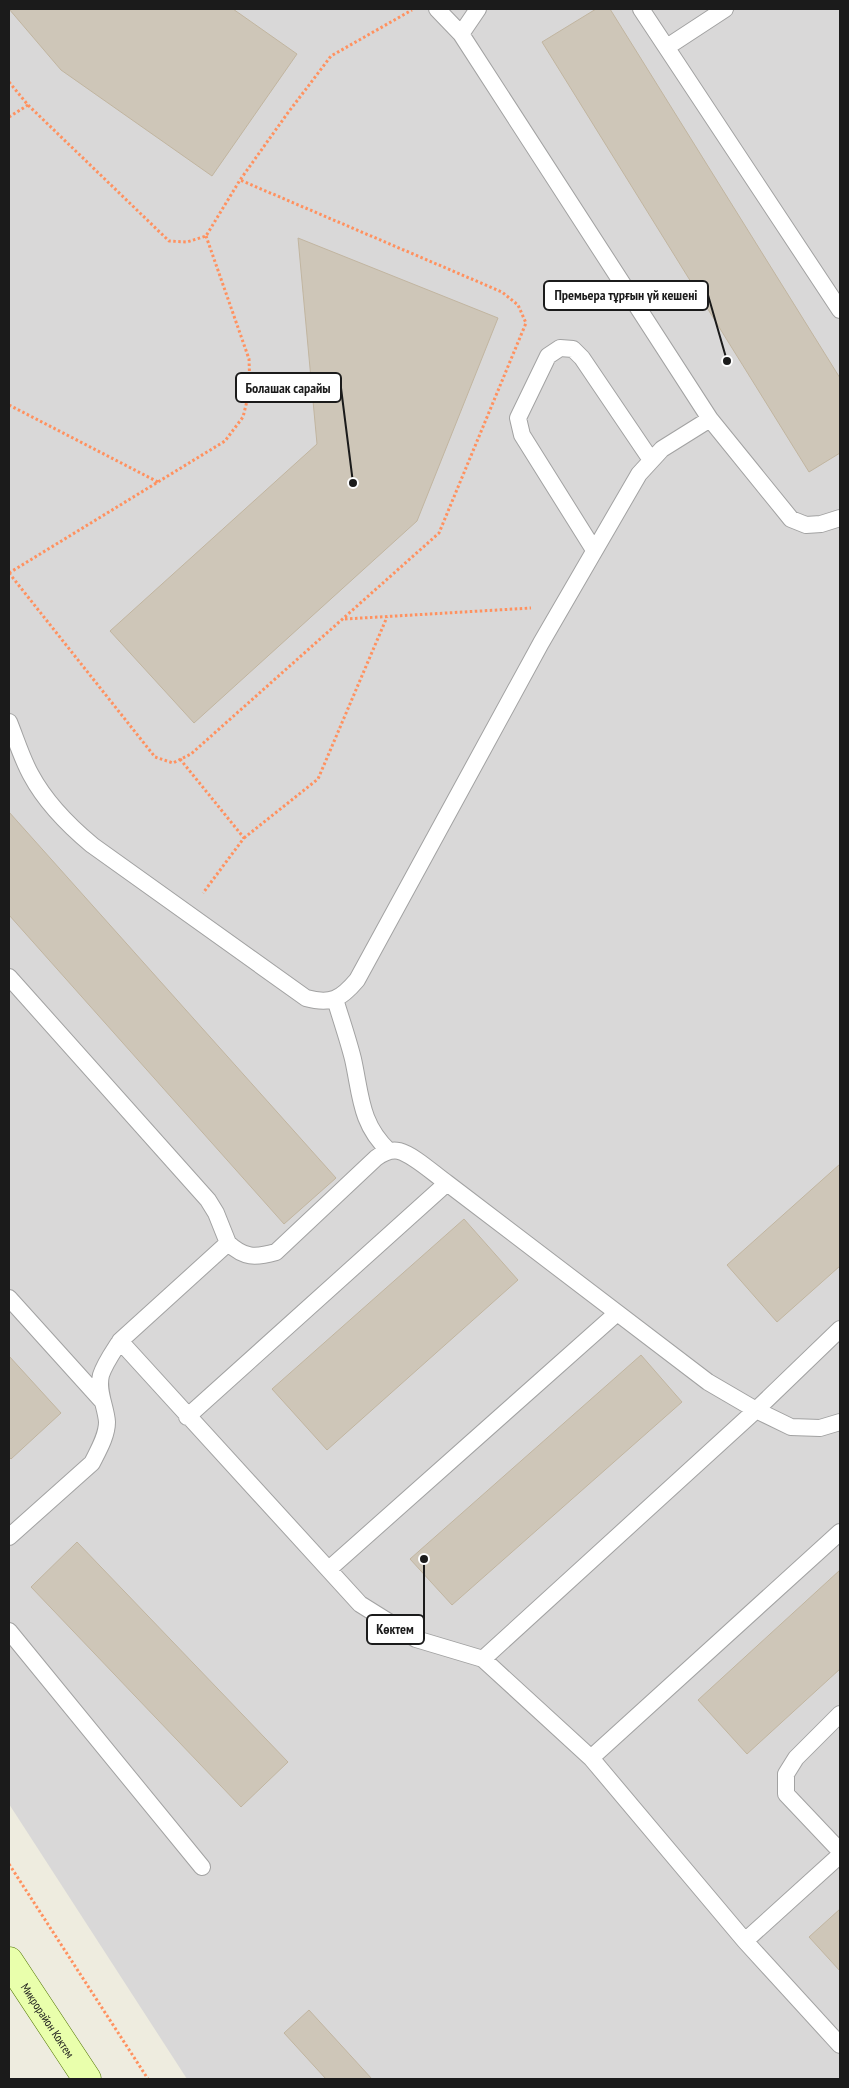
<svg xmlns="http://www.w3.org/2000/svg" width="849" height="2088" font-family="'PT Sans Narrow',sans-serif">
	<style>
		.residential { fill: #d9d8d8 }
		.building { fill: #cec6b8; stroke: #c1b5a0 }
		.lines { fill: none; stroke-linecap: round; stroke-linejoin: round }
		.service-casing { stroke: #a2a2a2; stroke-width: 18 }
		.secondary-casing { stroke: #4f7400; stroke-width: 29 }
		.path { stroke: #ff915f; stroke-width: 3; stroke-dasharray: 2.5 2.5; stroke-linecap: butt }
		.service { stroke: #fff; stroke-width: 16 }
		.secondary { stroke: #e9ffac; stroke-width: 28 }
		.labels { text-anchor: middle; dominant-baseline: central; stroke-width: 4; stroke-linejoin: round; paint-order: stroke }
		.street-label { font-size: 12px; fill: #1b1b1b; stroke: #fff }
		.leader { fill: none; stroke: #1b1b1b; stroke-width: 2 }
		.callout-dot { fill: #1b1b1b; stroke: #fff; stroke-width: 2 }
		.callout { fill: #fff; stroke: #1b1b1b; stroke-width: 2 }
		.callout-label { font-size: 14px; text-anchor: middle; font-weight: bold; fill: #1b1b1b }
	</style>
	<rect width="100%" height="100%" fill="#eeecdf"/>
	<!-- residential -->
	<path class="residential" d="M9,9H840V2079H187L9,1804Z"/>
	<!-- building -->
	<path class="building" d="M9,9H233L297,54L212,176L61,70Z
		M596,9H610L840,378V453L809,472L542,42Z
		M298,238L498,318L417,521L194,723L110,631L317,444Z
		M9,812L336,1178L284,1224L9,915Z
		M840,1164V1266L777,1322L727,1265Z
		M464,1219L518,1280L327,1450L272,1389Z
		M641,1355L682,1402L452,1605L410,1559Z
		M9,1356L61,1413L11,1459L9,1457Z
		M77,1542L288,1762L241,1807L31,1587Z
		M840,1570V1669L747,1754L698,1700Z
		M840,1909V1971L809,1937Z
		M309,2010L372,2079H326L284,2033Z"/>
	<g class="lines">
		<defs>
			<path id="service" d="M437,9L461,34L710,419L791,519L806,525L821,524L840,518
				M641,9L840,310
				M461,34L478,9
				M667,47L725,9
				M594,550L522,435L518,418L548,356L560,348L573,349L582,358L651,460
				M9,722C16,739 22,759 31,775C46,803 68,825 92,845L306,998C331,1005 341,999 357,980L541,643L639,474L662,449L710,419
				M9,977L208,1200L216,1213L228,1243L120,1341C113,1352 105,1363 101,1375C97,1391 106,1407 107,1422C107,1436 98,1451 92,1463L9,1537
				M335,999C341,1019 348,1039 353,1059C361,1095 360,1124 389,1151
				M228,1243C244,1258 255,1258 276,1252L376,1158C383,1153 390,1149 399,1151C414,1155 434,1174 447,1183L708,1382L756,1410L791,1427L820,1428L840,1422
				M9,1298L102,1401
				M120,1341L360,1604L416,1639L483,1659L591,1758L745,1941L840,2045
				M187,1417L447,1183
				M329,1569L617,1313
				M9,1631L202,1867
				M483,1659L756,1410L840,1329
				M840,1714L796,1758L786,1774V1794L840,1851
				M591,1758L840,1532
				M745,1941L840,1855"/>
			<g id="secondary">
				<path id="s1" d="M9,1961L87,2079"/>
			</g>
		</defs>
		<!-- service casing -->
		<use href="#service" class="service-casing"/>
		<!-- secondary casing -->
		<use href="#secondary" class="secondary-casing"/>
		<!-- path -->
		<path class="path" d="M9,82L28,105L169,241L187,242L206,236L240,180L287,114L331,56L412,10
			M9,117L28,105
			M9,405L158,482
			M9,573L155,757L173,763L191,754L439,533L526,323L518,305L502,292L240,180
			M9,573L225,441L243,417L250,389L249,359L206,236
			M345,619L531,608
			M180,759L244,838L203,893
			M244,838L318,779L387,617
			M9,1864L148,2079"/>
		<!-- service -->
		<use href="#service" class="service"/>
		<!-- secondary -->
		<use href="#secondary" class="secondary"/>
	</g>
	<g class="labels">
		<!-- street labels -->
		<g class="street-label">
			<text stroke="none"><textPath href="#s1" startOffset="71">Микрорайон Коктем</textPath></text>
		</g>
	</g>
	<!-- callouts -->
	<path class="leader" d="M727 361L708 295M353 483L341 388M424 1559L424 1629"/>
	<g class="callout-dot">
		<circle cx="727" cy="361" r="5"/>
		<circle cx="353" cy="483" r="5"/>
		<circle cx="424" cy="1559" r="5"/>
	</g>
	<g class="callout">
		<rect x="544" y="281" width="164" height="29" rx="5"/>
		<rect x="236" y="373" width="105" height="29" rx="5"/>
		<rect x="367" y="1615" width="57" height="29" rx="5"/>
	</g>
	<g class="callout-label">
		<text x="626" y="300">Премьера тұрғын үй кешені</text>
		<text x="288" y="393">Болашак сарайы</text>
		<text x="395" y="1634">Көктем</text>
	</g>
	<!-- border -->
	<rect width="849" height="2088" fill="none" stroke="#1b1b1b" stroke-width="20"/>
</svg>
